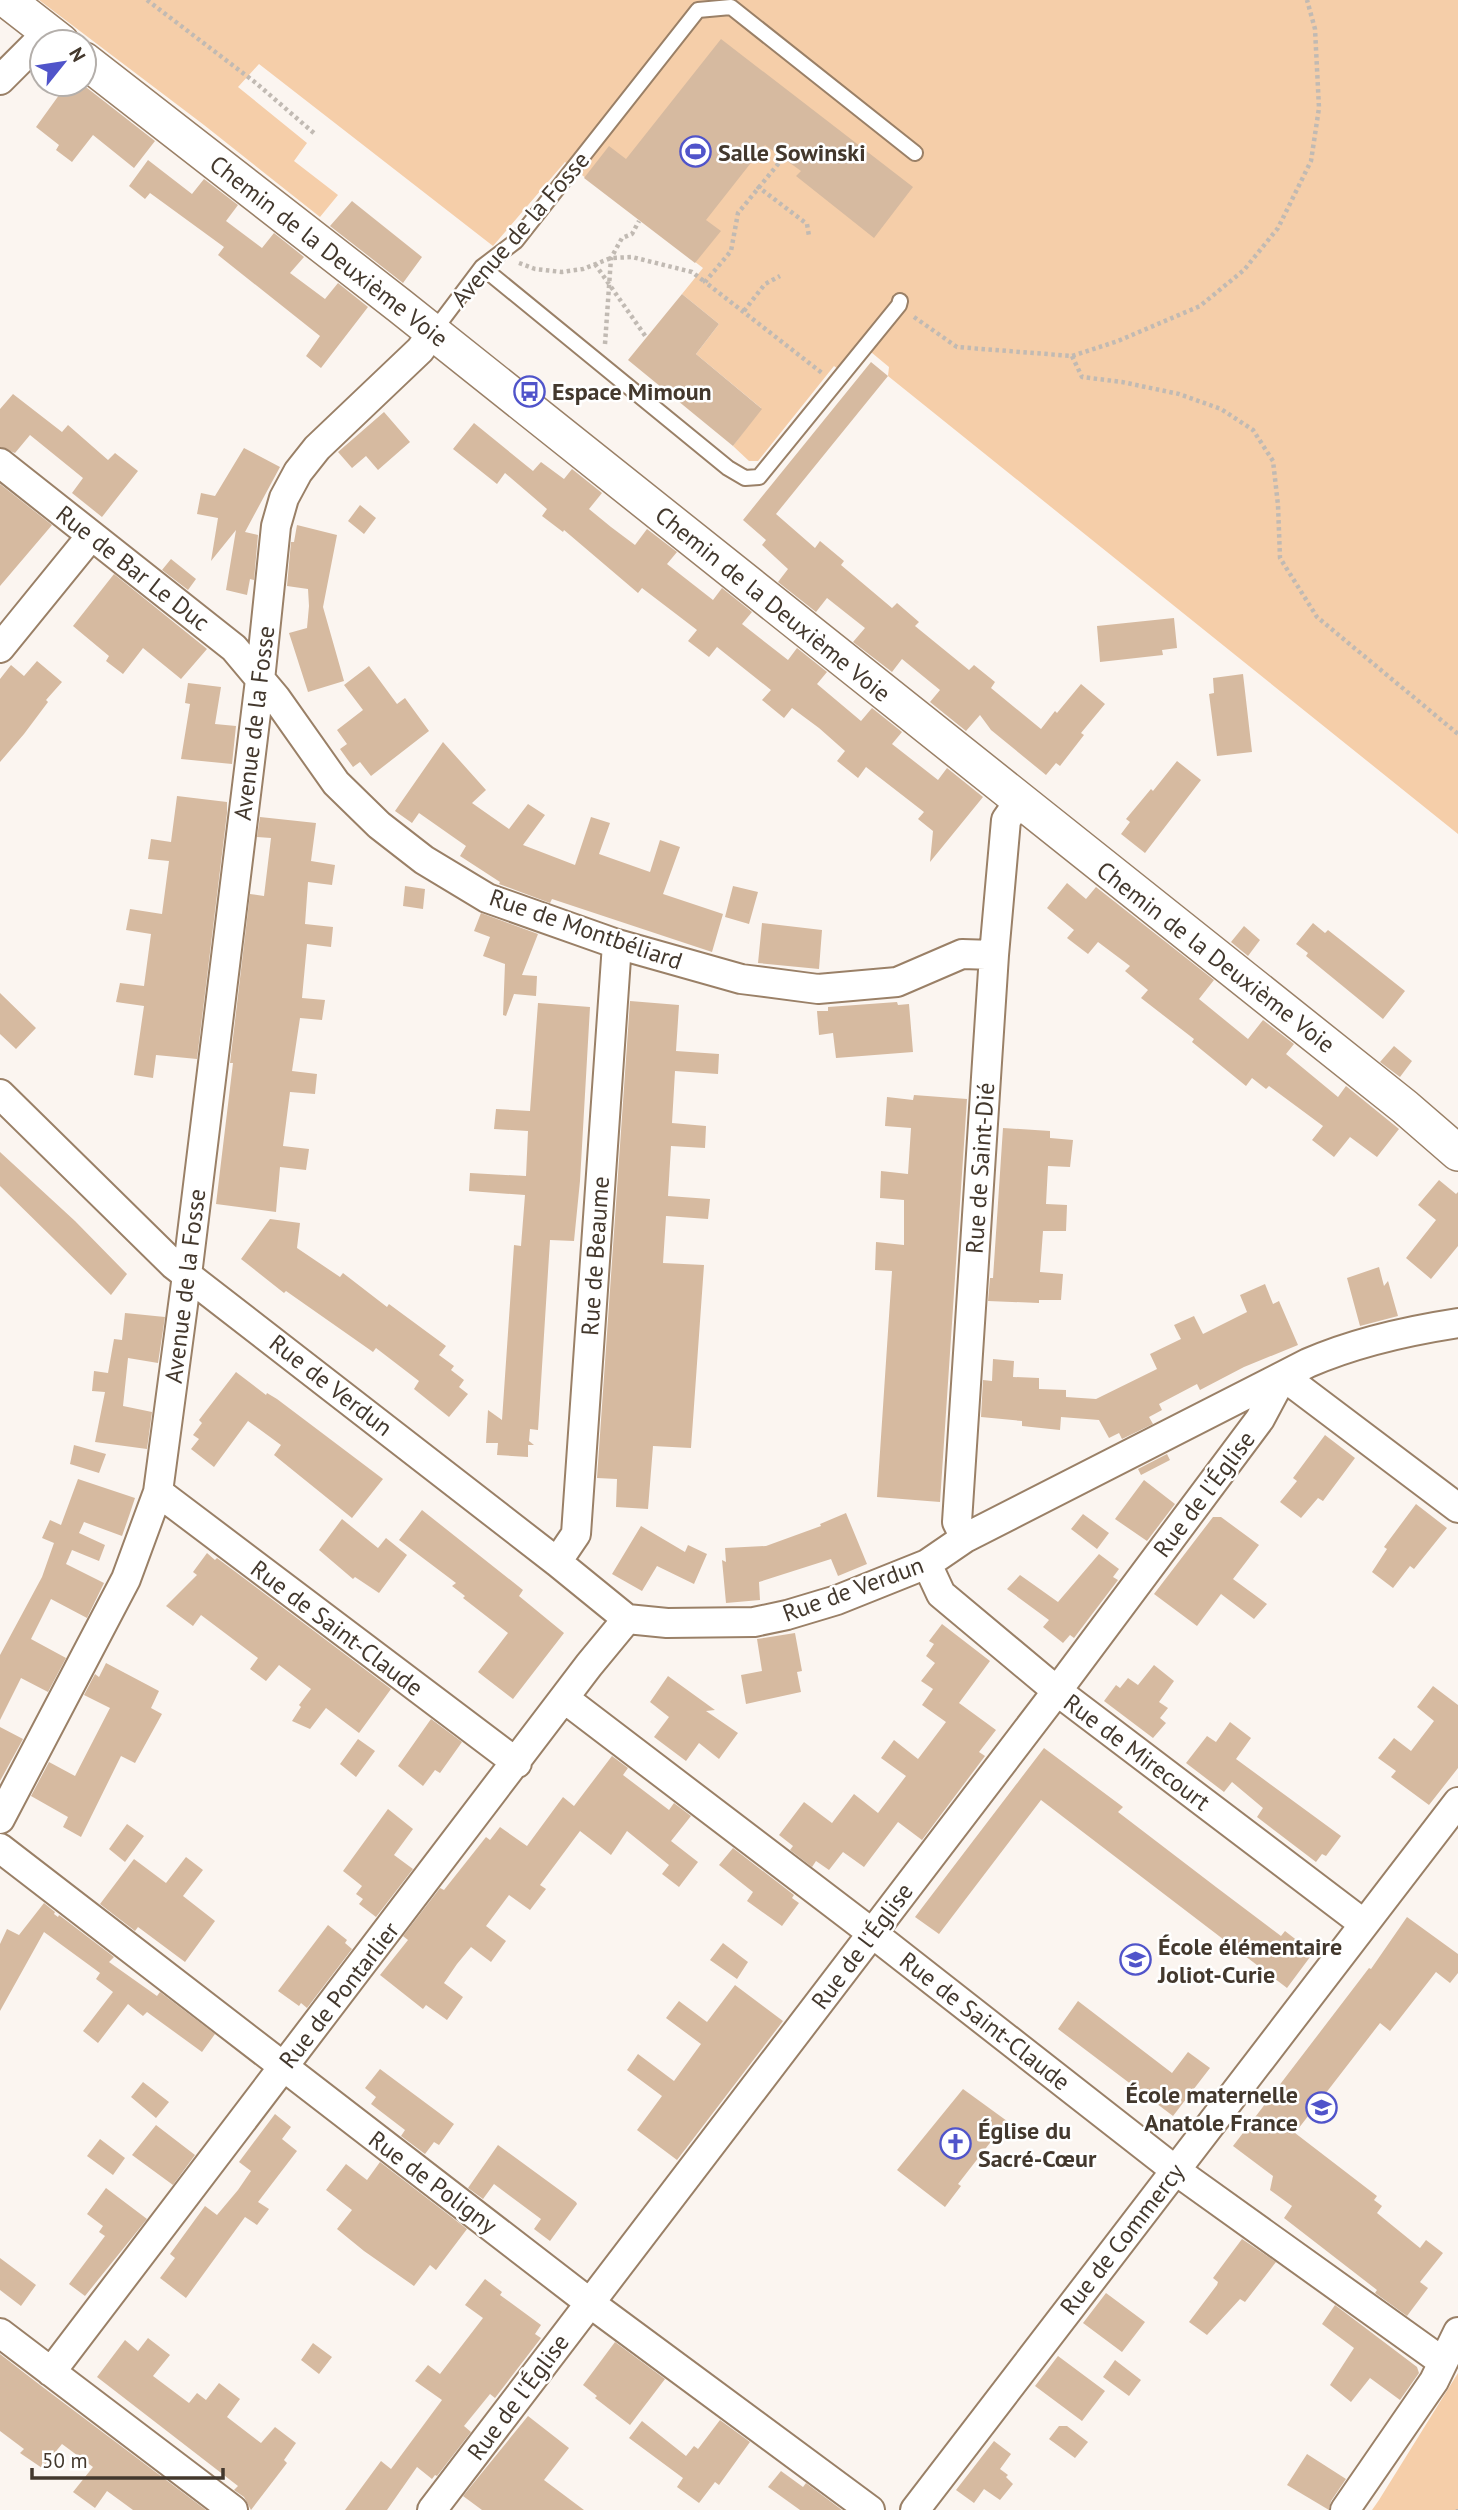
<svg xmlns="http://www.w3.org/2000/svg" width="1458" height="2510" font-family="'PT Sans',sans-serif">
	<style>
		.green { fill: #f5cea9 }
		.building { fill: #d6baa0 }
		.lines { fill: none; stroke-linecap: round; stroke-linejoin: round }
		.service-casing { stroke: #9a8067; stroke-width: 18 }
		.minor-casing { stroke: #9a8067; stroke-width: 32 }
		.tertiary-casing { stroke: #9a8067; stroke-width: 38 }
		.path { stroke: #c1bab3; stroke-width: 4.5; stroke-dasharray: 3.5 3.5; stroke-linecap: butt }
		.service { stroke: #fff; stroke-width: 14 }
		.minor { stroke: #fff; stroke-width: 28 }
		.tertiary { stroke: #fff; stroke-width: 35 }
		.labels { text-anchor: middle; dominant-baseline: central; stroke-width: 5; stroke-linejoin: round; paint-order: stroke }
		.poi-label { font-size: 24px; font-weight: bold; fill: #43382d; stroke: #fff; text-anchor: start }
		.street-label { font-size: 24px; fill: #43382d; stroke: #fff }
	</style>
	<rect width="100%" height="100%" fill="#fbf5f0"/>
	<!-- green -->
	<path class="green" d="M39,0H1458V834L888,376L889,367L860,343L838,369L834,366L758,461H749L733,446L761,408L696,354L719,324L682,294L703,268L565,162L493,246L259,64L238,87L307,143L294,161L338,195L320,217L204,125Z
		M1458,2373V2510H1372L1379,2500Z"/>
	<!-- building -->
	<path class="building" d="M721,39L913,187L874,238L796,176L801,171L765,145L706,220L721,231L695,263L584,178L609,146L626,159Z
		M67,84H82L155,141L134,168L93,135L72,162L56,150L59,145L36,127Z
		M148,160L192,194L204,179L238,205L226,221L262,248L274,233L304,257L290,273L325,299L338,283L368,307L321,368L306,356L320,336L218,255L224,247L150,193L145,199L129,186Z
		M352,201L422,257L403,283L330,226Z
		M682,294L719,324L696,354L762,409L733,446L628,360Z
		M871,362L888,376L776,514L815,548L820,541L844,561L841,565L892,608L897,603L919,622L915,626L969,670L974,665L995,682L991,688L1041,729L1055,711L1057,713L1081,684L1105,704L1081,733L1084,735L1060,766L1056,763L1046,775L991,730L980,715L966,731L930,702L940,690L902,659L892,672L853,642L865,628L827,598L816,612L778,582L788,569L762,545L766,540L743,520Z
		M13,394L62,432L68,425L108,460L115,453L138,471L102,517L72,493L83,478L30,435L15,453L0,447V409Z
		M384,412L410,442L378,470L366,456L352,468L338,452Z
		M474,423L533,471L541,462L564,479L572,469L602,493L589,509L611,527L635,545L647,529L677,552L667,564L713,600L722,588L752,612L742,624L788,660L797,648L827,672L817,684L861,721L872,708L902,732L892,744L938,780L947,768L983,797L930,862L933,831L918,819L924,812L866,767L858,778L837,761L845,751L819,728L792,708L784,718L762,700L771,690L717,647L709,657L688,641L697,630L642,588L638,593L564,530L563,532L542,516L547,509L505,473L497,484L453,449Z
		M244,448L280,467L245,532L258,535L254,580L250,579L247,595L226,590L236,530L211,561L218,518L197,514L201,493L215,496Z
		M0,484L52,525L0,586Z
		M360,505L376,518L364,534L348,521Z
		M297,525L337,535L323,607L344,681L308,692L289,633L307,628L309,606L308,589L287,586L291,542H294Z
		M171,559L196,579L188,590L162,570Z
		M114,574L207,649L181,679L143,648L123,674L106,661L109,656L73,626Z
		M1174,618L1177,648L1162,650L1163,655L1100,662L1097,626Z
		M37,661L62,682L46,700L48,702L24,734L0,762V679L11,665L24,676Z
		M369,666L397,704L405,698L429,731L371,776L360,762L353,767L340,749L347,744L337,730L363,710L344,685Z
		M1243,674L1252,752L1217,756L1209,694L1214,693L1213,678Z
		M188,683L221,687L215,724L236,726L232,764L181,759L190,704L185,703Z
		M443,742L486,790L472,803L509,829L528,804L545,815L523,845L575,865L591,817L610,823L599,854L650,872L660,840L680,847L663,894L723,914L712,952L552,899L550,903L499,884L500,882L460,856L466,846L419,813L412,823L395,811Z
		M1177,761L1201,780L1145,853L1121,834L1130,822L1126,819L1151,789L1153,791Z
		M177,796L227,802V813L197,1059L156,1055L153,1078L134,1075L144,1006L116,1002L120,983L144,986L151,934L126,930L130,909L162,914L169,861L148,859L151,839L171,842Z
		M260,817L316,823L311,861L335,865L332,885L308,882L305,924L333,927L331,947L307,944L302,998L325,1000L322,1020L300,1018L292,1071L317,1074L315,1094L290,1092L283,1146L309,1149L306,1170L280,1167L276,1212L216,1204L233,1063H230L250,894L264,896L271,838L257,837Z
		M1067,883L1086,899L1096,887L1214,980L1199,999L1248,1039L1263,1020L1294,1044L1286,1054L1338,1097L1346,1086L1399,1129L1377,1157L1350,1137L1334,1157L1312,1140L1323,1126L1269,1086L1266,1089L1252,1078L1246,1086L1192,1042L1194,1039L1141,998L1148,990L1125,971L1130,966L1098,942L1088,954L1067,938L1074,930L1047,908Z
		M405,886L425,889L423,909L403,906Z
		M733,886L758,892L749,924L725,917Z
		M481,913L538,934L522,975L537,976L536,996L514,994L506,1016L503,1015L505,964L483,956L490,937L474,931Z
		M762,923L822,930L819,969L758,963Z
		M1313,923L1325,933L1328,930L1405,991L1383,1019L1306,956L1308,953L1296,944Z
		M1244,926L1260,940L1248,956L1231,942Z
		M0,993L36,1028L16,1049L0,1034Z
		M630,1001L679,1005L676,1051L719,1054L718,1074L675,1071L672,1123L706,1126L705,1148L671,1146L668,1196L710,1199L708,1219L666,1216L663,1263L704,1265L691,1448L653,1446L648,1509L616,1507L617,1479L597,1478Z
		M897,1002L898,1005L909,1004L913,1052L836,1058L833,1033L819,1035L817,1011H828V1007Z
		M538,1003L590,1007L580,1181L574,1241L550,1240L538,1430L530,1429L529,1441L534,1445H528V1457L497,1455L498,1443H486L488,1410L502,1420L514,1245L521,1246L525,1195L469,1191L470,1173L526,1176L528,1131L494,1129L496,1109L530,1111Z
		M1394,1046L1412,1061L1400,1077L1380,1062Z
		M914,1095L967,1099L940,1502L877,1497L892,1271L875,1270L876,1242L904,1245V1200L880,1198L881,1171L908,1174L911,1128L885,1126L887,1097L913,1100Z
		M1003,1128L1050,1131V1138L1073,1140L1070,1167L1048,1166L1046,1204L1067,1205L1066,1231H1043L1040,1272L1063,1274L1061,1300H1039V1303L988,1301L990,1278H993Z
		M0,1152L75,1221L127,1274L111,1295L0,1186Z
		M1439,1180L1456,1194L1458,1192V1246L1431,1279L1406,1258L1436,1220L1418,1205Z
		M270,1219L300,1223L297,1248L340,1277L343,1273L387,1307L389,1304L446,1346L439,1355L454,1366L451,1370L464,1380L459,1387L468,1394L449,1417L414,1389L419,1381L376,1348L373,1352L286,1291L284,1293L241,1259Z
		M1379,1267L1384,1286L1388,1281L1398,1316L1360,1326L1347,1278Z
		M1265,1284L1273,1304L1279,1301L1298,1345L1244,1367L1200,1390L1197,1384L1159,1404L1162,1410L1149,1417L1153,1424L1122,1439L1119,1433L1109,1438L1099,1420L1061,1417L1060,1430L1022,1426V1421L981,1417L983,1380L992,1381L993,1359L1014,1361L1013,1377L1039,1378V1389L1066,1390V1397L1096,1399L1157,1369L1150,1354L1181,1339L1174,1325L1194,1316L1203,1334L1247,1312L1240,1295Z
		M125,1313L165,1317L158,1363L128,1358L123,1406L152,1412L147,1449L95,1442L105,1392L92,1391L94,1371L108,1373L114,1339L122,1340Z
		M236,1372L266,1395L267,1393L277,1399L383,1479L352,1518L274,1455L281,1445L248,1421L214,1467L191,1449L199,1439L193,1435L202,1423L199,1420Z
		M1325,1435L1355,1458L1323,1501L1318,1498L1301,1518L1280,1502L1297,1481L1293,1478Z
		M74,1445L106,1454L99,1473L70,1464Z
		M1167,1454L1170,1460L1141,1475L1138,1469Z
		M78,1479L135,1498L129,1516L122,1536L84,1522L79,1533L105,1545L99,1561L72,1550L66,1564L104,1583L87,1618L51,1599L31,1639L66,1658L48,1692L21,1678L0,1720V1655L42,1577L54,1543L42,1538L50,1520L61,1525Z
		M1144,1480L1175,1504L1147,1541L1115,1519Z
		M1416,1504L1447,1528L1414,1569L1410,1566L1393,1588L1372,1572L1387,1549L1384,1547Z
		M422,1510L523,1590L519,1596L564,1633L513,1699L478,1672L508,1633L463,1598L465,1596L452,1586L456,1583L399,1540Z
		M846,1513L867,1564L838,1576L831,1559L759,1582L760,1600L726,1603L722,1560L726,1562L725,1548L766,1546L821,1526L820,1524Z
		M1083,1514L1109,1533L1097,1549L1071,1529Z
		M1213,1517H1221L1259,1545L1233,1579L1267,1604L1254,1619L1221,1594L1197,1626L1154,1594Z
		M342,1519L378,1548L386,1538L407,1555L379,1593L355,1577L353,1579L319,1550Z
		M641,1526L685,1552L688,1545L707,1554L694,1584L657,1566L642,1591L612,1574Z
		M207,1553L215,1560L217,1558L391,1689L359,1733L326,1708L310,1729L292,1721L301,1707L299,1705L311,1689L279,1665L266,1681L250,1669L258,1658L201,1615L193,1626L166,1606L197,1575L193,1572Z
		M1099,1554L1119,1569L1113,1577L1118,1580L1074,1638L1070,1635L1063,1643L1043,1627L1049,1620L1007,1589L1020,1575L1058,1602Z
		M942,1624L990,1661L959,1703L996,1730L979,1752L985,1756L922,1840L898,1822L864,1867L843,1852L829,1870L816,1861L812,1867L790,1850L793,1846L779,1835L804,1802L832,1823L854,1794L878,1813L906,1776L881,1758L894,1740L918,1759L946,1722L922,1705L933,1689L921,1681L935,1663L926,1656L934,1644L929,1641Z
		M795,1633L802,1671L797,1672L801,1692L746,1704L741,1675L762,1671L757,1639Z
		M106,1663L159,1691L151,1708L162,1714L135,1763L121,1756L81,1837L63,1827L68,1817L31,1796L49,1762L75,1776L110,1708L84,1695L95,1674L99,1677Z
		M1154,1665L1174,1681L1159,1702L1168,1708L1160,1718L1166,1723L1153,1738L1104,1701L1116,1685L1120,1688L1128,1678L1138,1685Z
		M668,1676L715,1710L706,1711L738,1733L719,1759L699,1743L686,1761L654,1737L669,1717L650,1702Z
		M1433,1686L1458,1705V1768L1429,1805L1391,1777L1396,1771L1378,1758L1394,1738L1411,1751L1434,1721L1417,1707Z
		M431,1719L462,1742L440,1773L435,1770L423,1786L398,1766Z
		M1230,1722L1251,1738L1236,1759L1341,1836L1326,1856L1322,1854L1316,1862L1257,1817L1263,1808L1232,1782L1224,1792L1186,1763L1207,1736L1216,1742Z
		M0,1727L23,1739L0,1781Z
		M358,1739L375,1751L356,1777L340,1764Z
		M1044,1748L1123,1807L1118,1812L1216,1887L1281,1936L1285,1931L1313,1953L1287,1988L1041,1800L939,1934L915,1917Z
		M612,1756L628,1768L623,1775L669,1810L674,1803L691,1816L671,1841L698,1862L679,1887L662,1874L669,1865L627,1831L611,1855L580,1831L540,1885L546,1889L530,1910L509,1895L486,1926L506,1941L491,1962L471,1947L457,1964L444,1983L463,1997L447,2020L426,2005L423,2009L380,1975L408,1940L403,1936L440,1888L444,1890L486,1837L490,1840L500,1827L527,1846L563,1797L574,1806Z
		M388,1809L413,1829L394,1855L413,1869L376,1917L359,1904L363,1899L356,1894L362,1886L343,1871Z
		M127,1824L144,1836L125,1862L109,1849Z
		M733,1848L794,1895L792,1898L799,1903L782,1926L747,1901L753,1892L719,1865Z
		M186,1857L203,1870L183,1896L215,1921L185,1962L138,1927L135,1931L100,1904L134,1859L166,1883Z
		M44,1903L55,1912L54,1914L58,1917L59,1915L114,1957L109,1962L157,1996L160,1992L215,2034L202,2052L147,2012L143,2016L128,2004L98,2043L83,2031L113,1992L96,1979L100,1973L44,1932L0,2011V1944L7,1929L19,1935Z
		M1407,1917L1458,1954V1973L1450,1983L1436,1972L1390,2031L1380,2023L1295,2133L1377,2196L1374,2200L1382,2206L1377,2213L1420,2248L1426,2240L1443,2253L1420,2282L1428,2288L1407,2316L1375,2293L1377,2290L1284,2218L1292,2206L1270,2190L1273,2176L1233,2146L1369,1968L1371,1969Z
		M328,1925L347,1940L345,1943L352,1949L307,2008L301,2003L299,2006L278,1991Z
		M723,1943L748,1962L737,1979L710,1960Z
		M735,1985L783,2021L677,2160L637,2130L662,2096L627,2070L638,2054L674,2081L701,2044L666,2018L679,2001L707,2022Z
		M1078,2001L1172,2073L1188,2052L1210,2068L1173,2116L1058,2029Z
		M380,2069L454,2124L439,2145L434,2142L425,2154L401,2136L405,2130L371,2104L376,2097L365,2088Z
		M143,2082L169,2102L156,2118L131,2097Z
		M963,2089L1007,2121L958,2184L961,2186L945,2207L897,2170Z
		M275,2114L291,2127L282,2139L297,2151L258,2202L269,2209L257,2225L245,2217L186,2298L160,2278L175,2258L170,2254L205,2206L217,2215L238,2190L251,2171L239,2162Z
		M156,2125L195,2155L173,2185L132,2155Z
		M100,2139L125,2158L113,2175L87,2156Z
		M498,2145L576,2202L577,2204L550,2241L534,2229L541,2219L494,2184L483,2199L468,2188Z
		M380,2162L467,2229L436,2270L430,2265L414,2286L364,2251L337,2229L352,2210L326,2190L346,2164L367,2180Z
		M106,2188L147,2219L85,2296L69,2284L105,2236L99,2232L103,2226L87,2214Z
		M1242,2239L1276,2262L1245,2302L1240,2299L1207,2335L1189,2322L1217,2285L1218,2282L1213,2278Z
		M0,2258L36,2285L21,2306L0,2290Z
		M485,2279L502,2292L500,2295L541,2325L535,2334L541,2338L495,2398L490,2394L464,2426L471,2432L437,2476L435,2475L432,2479L417,2467L387,2510H345L381,2461L391,2469L442,2400L415,2381L428,2365L440,2374L483,2318L465,2305Z
		M1106,2293L1145,2322L1122,2352L1083,2323Z
		M1335,2305L1417,2367L1419,2373L1400,2400L1370,2378L1351,2402L1330,2385L1354,2348L1322,2324Z
		M148,2338L170,2355L153,2376L189,2403L197,2393L206,2400L219,2383L240,2399L227,2417L261,2443L275,2427L296,2443L284,2460L287,2463L251,2510L244,2497L234,2490L238,2486L97,2377L125,2340L138,2351Z
		M615,2342L665,2379L630,2425L595,2398L597,2396L583,2385Z
		M313,2343L332,2357L319,2374L301,2360Z
		M0,2354L40,2385L206,2510H133L107,2491L95,2508L73,2492L93,2467L62,2444L42,2468L20,2453L24,2449L0,2431Z
		M1058,2356L1105,2391L1082,2421L1035,2386Z
		M1115,2360L1141,2380L1129,2396L1103,2377Z
		M528,2416L569,2448L544,2480L584,2510H482L463,2496Z
		M720,2420L750,2442L719,2485L715,2482L699,2503L677,2487L683,2478L629,2438L642,2421L686,2456L694,2446L698,2449Z
		M1059,2426H1067L1088,2442L1075,2458L1049,2439Z
		M994,2441L1011,2454L1000,2469L1008,2475L1006,2477L1013,2484L1000,2500L984,2489L974,2503L956,2490Z
		M1307,2454L1346,2479L1331,2501L1329,2510L1287,2485Z
		M781,2471L803,2487L806,2483L842,2510H800L768,2487Z"/>
	<g class="lines">
		<defs>
			<path id="service" d="M482,267L728,468L745,478L759,477L899,305L900,301
				M433,332L482,267L516,241L698,10L731,7L915,153"/>
			<path id="minor" d="M0,80L48,32
				M0,463L234,648L276,698L336,783L379,825L424,860L487,898L617,944L741,979L818,989L897,982L962,954L994,955
				M0,648L91,536
				M0,1094L174,1265L557,1562L627,1619L667,1623L754,1622L787,1615L837,1600L927,1564L965,1538L1308,1363C1356,1342 1406,1331 1458,1323
				M158,1492L517,1763
				M965,1538L957,1522L994,955L1006,820L1020,800
				M557,1562L576,1534L617,944
				M927,1564L941,1594L1057,1691L1364,1924
				M565,1699L872,1933L1175,2170L1443,2362
				M0,1819L126,1579L158,1492L187,1275L260,680L276,526L284,498L298,472L317,448L420,350L433,332
				M0,1848L590,2303L870,2510
				M0,2333L233,2510
				M51,2372L589,1665L627,1619
				M432,2510L1057,1691L1260,1419L1283,1376L1458,1508
				M915,2510L1458,1802
				M1345,2510L1434,2381L1458,2332"/>
			<path id="tertiary" d="M7,0L61,42
				M84,60L400,306L1405,1107L1458,1153"/>
		</defs>
		<!-- service casing -->
		<use href="#service" class="service-casing"/>
		<!-- minor casing -->
		<use href="#minor" class="minor-casing"/>
		<!-- tertiary casing -->
		<use href="#tertiary" class="tertiary-casing"/>
		<!-- path -->
		<path class="path" d="M147,0L256,83L315,134
			M783,158L738,213L731,251L705,282L822,373
			M757,186L807,224L809,236
			M519,263L535,269L562,272L583,269L611,258L632,257L692,272L705,282
			M595,264L646,337
			M744,311L765,284L780,276
			M914,317L957,347L1072,356L1118,341L1200,306L1244,270L1278,228L1311,161L1319,108L1315,29L1307,0
			M605,344L611,258L622,238L632,234L639,221
			M1072,356L1082,377L1122,382L1179,394L1221,409L1253,430L1273,461L1278,505L1280,558L1317,617L1458,734
			M1458,2510V2509"/>
		<!-- service -->
		<use href="#service" class="service"/>
		<!-- minor -->
		<use href="#minor" class="minor"/>
		<!-- tertiary -->
		<use href="#tertiary" class="tertiary"/>
	</g>
	<!-- icons -->
	<defs>
		<symbol id="stadium-ring" viewBox="-11 -11 22 22"><circle r="9.5" fill="#fff" stroke="#5054ca" stroke-width="1.5"/><path d="M0-5a6.5 5 0 1 0 0 10a6.5 5 0 1 0 0-10ZM-3.5-1.8h7v3.6h-7Z" fill="#5054ca"/></symbol>
		<symbol id="bus-ring" viewBox="-11 -11 22 22"><circle r="9.5" fill="#fff" stroke="#5054ca" stroke-width="1.5"/><path d="M-5-6H5V4H4V6H2V4H-2V6H-4V4H-5ZM-3.5-4V0h7V-4ZM-3.5 1.2v1.5H-2V1.2ZM2 1.2v1.5H3.5V1.2Z" fill="#5054ca"/></symbol>
		<symbol id="school-ring" viewBox="-11 -11 22 22"><circle r="9.5" fill="#fff" stroke="#5054ca" stroke-width="1.5"/><path d="M0-5L7-2L0 1L-7-2ZM-4 1L0 2.5L4 1V4Q0 6-4 4Z" fill="#5054ca"/></symbol>
		<symbol id="church-ring" viewBox="-11 -11 22 22"><circle r="9.5" fill="#fff" stroke="#5054ca" stroke-width="1.5"/><path d="M-1.2-6h2.4v3.5h3.3v2.4h-3.3V6h-2.4V-.1h-3.3v-2.4h3.3Z" fill="#5054ca"/></symbol>
	</defs>
	<g fill-rule="evenodd">
		<use href="#stadium-ring" x="678" y="134" width="35" height="35"/>
		<use href="#bus-ring" x="512" y="374" width="35" height="35"/>
		<use href="#school-ring" x="1118" y="1942" width="35" height="35"/>
		<use href="#school-ring" x="1304" y="2090" width="35" height="35"/>
		<use href="#church-ring" x="938" y="2126" width="35" height="35"/>
	</g>
	<g class="labels">
		<!-- poi labels -->
		<g class="poi-label">
			<text x="718" y="152">Salle Sowinski</text>
			<text x="552" y="391">Espace Mimoun</text>
			<text x="1158" y="1946">École élémentaire<tspan x="1158" dy="28">Joliot-Curie</tspan></text>
			<text x="1298" y="2094" text-anchor="end">École maternelle<tspan x="1298" dy="28">Anatole France</tspan></text>
			<text x="978" y="2130">Église du<tspan x="978" dy="28">Sacré-Cœur</tspan></text>
		</g>
		<!-- street labels -->
		<g class="street-label">
			<text transform="translate(520 229) rotate(-49)">Avenue de la Fosse</text>
			<text transform="translate(329 251) rotate(38)">Chemin de la Deuxième Voie</text>
			<text transform="translate(133 568) rotate(38)">Rue de Bar Le Duc</text>
			<text transform="translate(773 604) rotate(39)">Chemin de la Deuxième Voie</text>
			<text transform="translate(254 723) rotate(-83)">Avenue de la Fosse</text>
			<text transform="translate(586 929) rotate(19)">Rue de Montbéliard</text>
			<text transform="translate(1216 957) rotate(38)">Chemin de la Deuxième Voie</text>
			<text transform="translate(980 1168) rotate(-86)">Rue de Saint-Dié</text>
			<text transform="translate(595 1256) rotate(-86)">Rue de Beaume</text>
			<text transform="translate(185 1286) rotate(-83)">Avenue de la Fosse</text>
			<text transform="translate(331 1385) rotate(38)">Rue de Verdun</text>
			<text transform="translate(1204 1494) rotate(-53)">Rue de l'Église</text>
			<text transform="translate(853 1589) rotate(-20)">Rue de Verdun</text>
			<text transform="translate(337 1628) rotate(37)">Rue de Saint-Claude</text>
			<text transform="translate(1137 1752) rotate(37)">Rue de Mirecourt</text>
			<text transform="translate(862 1946) rotate(-53)">Rue de l'Église</text>
			<text transform="translate(339 1995) rotate(-52)">Rue de Pontarlier</text>
			<text transform="translate(985 2021) rotate(38)">Rue de Saint-Claude</text>
			<text transform="translate(433 2182) rotate(37)">Rue de Poligny</text>
			<text transform="translate(1122 2239) rotate(-52)">Rue de Commercy</text>
			<text transform="translate(518 2397) rotate(-53)">Rue de l'Église</text>
		</g>
	</g>
	<!-- north arrow -->
	<g transform="translate(63 63) rotate(60)"><circle r="33" fill="#ffffff" stroke="#b4afab" stroke-width="2"/>
	<path d="M0-5L12 26L0 18L-12 26Z" fill="#5054ca"/>
	<text y="-10" font-size="19" font-weight="bold" text-anchor="middle" fill="#43382d">N</text>
	</g>
	<!-- scale -->
	<path d="M32 2468v10h191v-10" fill="none" stroke="#43382d" stroke-width="3.5"/>
	<text x="42" y="2468" font-size="21" fill="#43382d" stroke="#ffffff" stroke-width="5" paint-order="stroke">50 m</text>
</svg>
